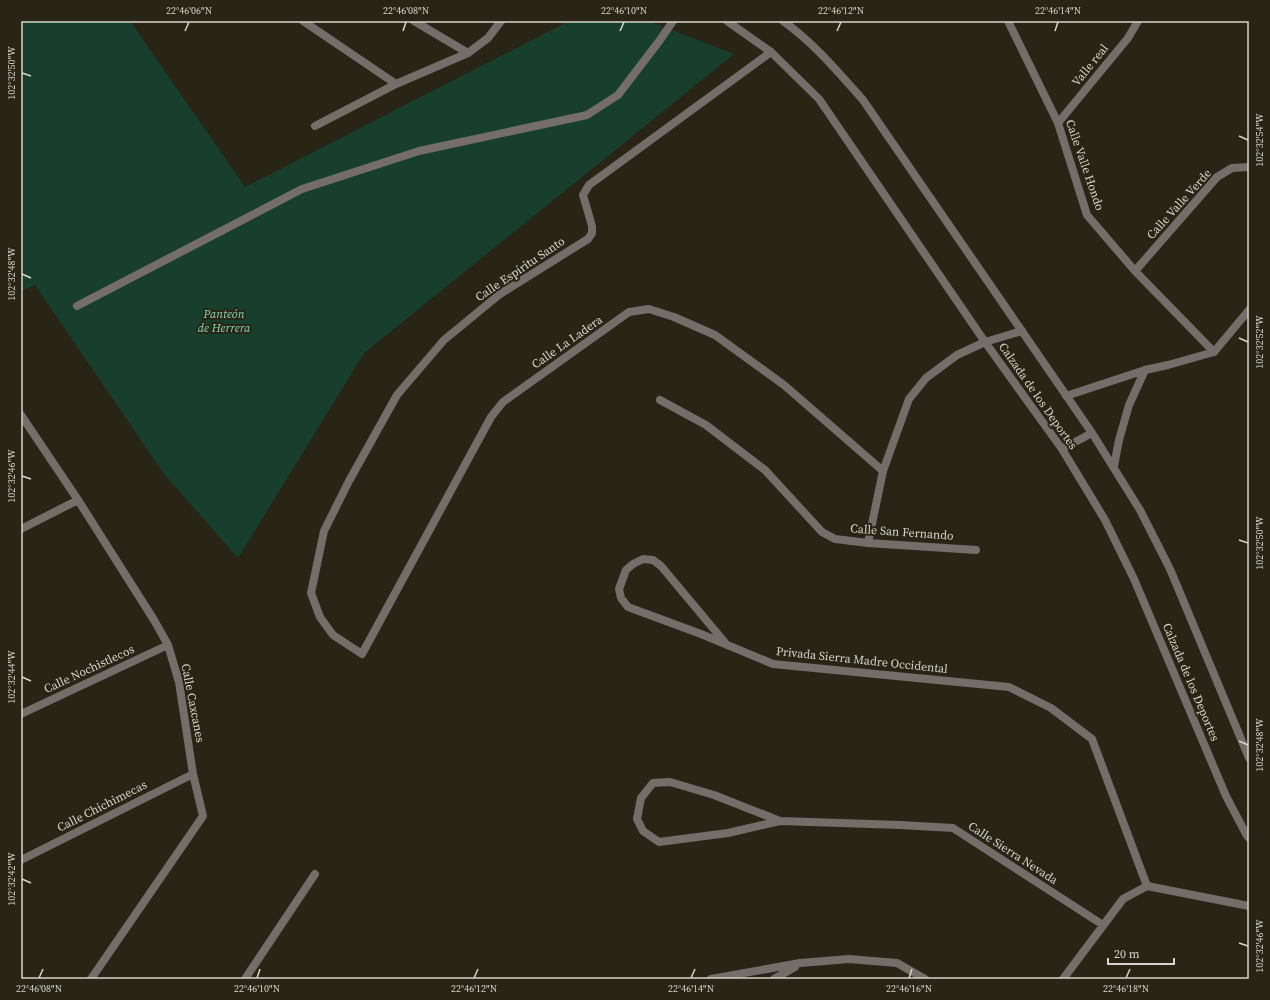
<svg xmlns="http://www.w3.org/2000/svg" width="1270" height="1000" font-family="'Source Serif 4',serif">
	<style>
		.green { fill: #183f2d }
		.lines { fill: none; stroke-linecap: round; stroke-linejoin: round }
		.service { stroke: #756d6a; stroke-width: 8 }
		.minor { stroke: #756d6a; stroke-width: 8 }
		.tertiary { stroke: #756d6a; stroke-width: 8 }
		.ticks { fill: none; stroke: #d6d5cb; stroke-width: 1.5 }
		.labels { text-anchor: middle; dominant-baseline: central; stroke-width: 4; stroke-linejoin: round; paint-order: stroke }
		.street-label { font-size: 12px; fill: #d6d5cb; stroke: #282516 }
		.park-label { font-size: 12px; font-style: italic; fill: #87d7af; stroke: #282516 }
		.neatline { fill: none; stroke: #d6d5cb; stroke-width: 1.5 }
		.ticks-label { font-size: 10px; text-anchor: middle; fill: #d6d5cb }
	</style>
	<rect width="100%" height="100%" fill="#282516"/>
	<!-- green -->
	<path class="green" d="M21,21H130L245,187L569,21H648L734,54L364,353L238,558L164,474L35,285L21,291Z"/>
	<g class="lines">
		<!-- service -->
		<path class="service" d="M303,21L396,84
			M414,21L468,53L488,38L501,21
			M315,126L396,84L468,53
			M77,306L302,189L419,151L587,115L618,95L660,40L673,21"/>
		<!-- minor -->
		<path class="minor" d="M1008,21L1058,123L1087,215L1135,271L1214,352
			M771,52L589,185L583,195L592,226V233L588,239L500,294L444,340L397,395L349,481L324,531L311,593L320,617L333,635L362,654L491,417L503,402L629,312L649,309L674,317L715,335L784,385L883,471
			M1058,123L1128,38L1138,21
			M1135,271L1217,177L1232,168L1249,167
			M1214,352L1249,310
			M1066,396L1145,370L1168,365L1214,352
			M660,400L706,425L765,470L822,532L835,539L868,543L976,550
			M21,415L78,500L154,620L168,645L179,682L193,774L203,816L91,979
			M1114,466L1119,440L1129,405L1145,370
			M21,529L78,500
			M868,543L883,471L909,399L926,378L957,355L985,342L1022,331
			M727,645L661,566L653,560L643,559L633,564L626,570L619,589L621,598L628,607L701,634L773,664L1009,687L1051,708L1092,739L1147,886
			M21,714L168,645
			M780,821L714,795L670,782L653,783L641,798L637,819L643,831L659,842L728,833L780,821L901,825L953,828L1103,925
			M21,860L193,774
			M245,979L315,874
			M711,979L800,963L849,959L897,963L925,979
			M774,979L795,967
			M1063,979L1123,899L1147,886L1249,906"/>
		<!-- tertiary -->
		<path class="tertiary" d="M727,21L771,52L819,99L985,342L1062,449L1105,520L1134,579L1226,796L1246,834L1249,838
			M783,21C814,43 838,72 863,100L1092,433L1140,510L1170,569L1249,758
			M1062,449L1092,433"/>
	</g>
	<!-- ticks -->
	<path class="ticks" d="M185,31L189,22M403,31L406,22M620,31L624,22M837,31L841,22M1055,31L1058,22M22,73L31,76M1239,136L1248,140M22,274L31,278M1239,338L1248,342M22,476L31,479M1239,540L1248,543M22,677L31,681M1239,741L1248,745M22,879L31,883M1239,943L1248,946M39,978L43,969M257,978L260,969M474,978L478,969M691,978L695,969M909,978L912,969M1126,978L1130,969"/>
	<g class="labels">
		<!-- street labels -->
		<g class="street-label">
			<text transform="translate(1090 65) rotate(-51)">Valle real</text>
			<text transform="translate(1085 165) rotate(71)">Calle Valle Hondo</text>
			<text transform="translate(1179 204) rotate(-48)">Calle Valle Verde</text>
			<text transform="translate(520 269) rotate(-34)">Calle Espíritu Santo</text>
			<text transform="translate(567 342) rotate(-35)">Calle La Ladera</text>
			<text transform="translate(1038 396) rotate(55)">Calzada de los Deportes</text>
			<text transform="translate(902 532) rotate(4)">Calle San Fernando</text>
			<text transform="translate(862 660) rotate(6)">Privada Sierra Madre Occidental</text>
			<text transform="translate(89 669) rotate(-25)">Calle Nochistlecos</text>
			<text transform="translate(1191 682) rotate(67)">Calzada de los Deportes</text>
			<text transform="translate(193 703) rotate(79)">Calle Caxcanes</text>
			<text transform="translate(102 806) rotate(-27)">Calle Chichimecas</text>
			<text transform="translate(1013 853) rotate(33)">Calle Sierra Nevada</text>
		</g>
		<!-- park labels -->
		<g class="park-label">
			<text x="224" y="314">Panteón<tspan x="224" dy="14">de Herrera</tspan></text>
		</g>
	</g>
	<!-- border -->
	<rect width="1270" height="1000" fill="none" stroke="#282516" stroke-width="44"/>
	<!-- scale -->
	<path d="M1108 958v6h66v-6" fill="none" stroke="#d6d5cb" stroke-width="2"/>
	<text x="1114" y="958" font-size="12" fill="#d6d5cb" stroke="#282516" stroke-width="3" paint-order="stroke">20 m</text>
	<rect x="22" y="22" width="1226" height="956" class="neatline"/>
	<g class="ticks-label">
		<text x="189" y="14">22°46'06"N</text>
		<text x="406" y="14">22°46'08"N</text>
		<text x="624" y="14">22°46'10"N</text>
		<text x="841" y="14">22°46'12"N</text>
		<text x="1058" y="14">22°46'14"N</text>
		<text transform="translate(11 73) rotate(-90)" y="4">102°32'50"W</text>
		<text transform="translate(1259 140) rotate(-90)" y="4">102°32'54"W</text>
		<text transform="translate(11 274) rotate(-90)" y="4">102°32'48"W</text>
		<text transform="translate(1259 342) rotate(-90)" y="4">102°32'52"W</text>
		<text transform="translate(11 476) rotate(-90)" y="4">102°32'46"W</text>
		<text transform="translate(1259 543) rotate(-90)" y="4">102°32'50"W</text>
		<text transform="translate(11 677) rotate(-90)" y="4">102°32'44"W</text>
		<text transform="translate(1259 745) rotate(-90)" y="4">102°32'48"W</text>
		<text transform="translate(11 879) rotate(-90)" y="4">102°32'42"W</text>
		<text transform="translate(1259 946) rotate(-90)" y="4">102°32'46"W</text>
		<text x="39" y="992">22°46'08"N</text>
		<text x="257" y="992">22°46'10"N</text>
		<text x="474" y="992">22°46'12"N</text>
		<text x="691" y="992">22°46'14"N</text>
		<text x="909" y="992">22°46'16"N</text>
		<text x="1126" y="992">22°46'18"N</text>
	</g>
</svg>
